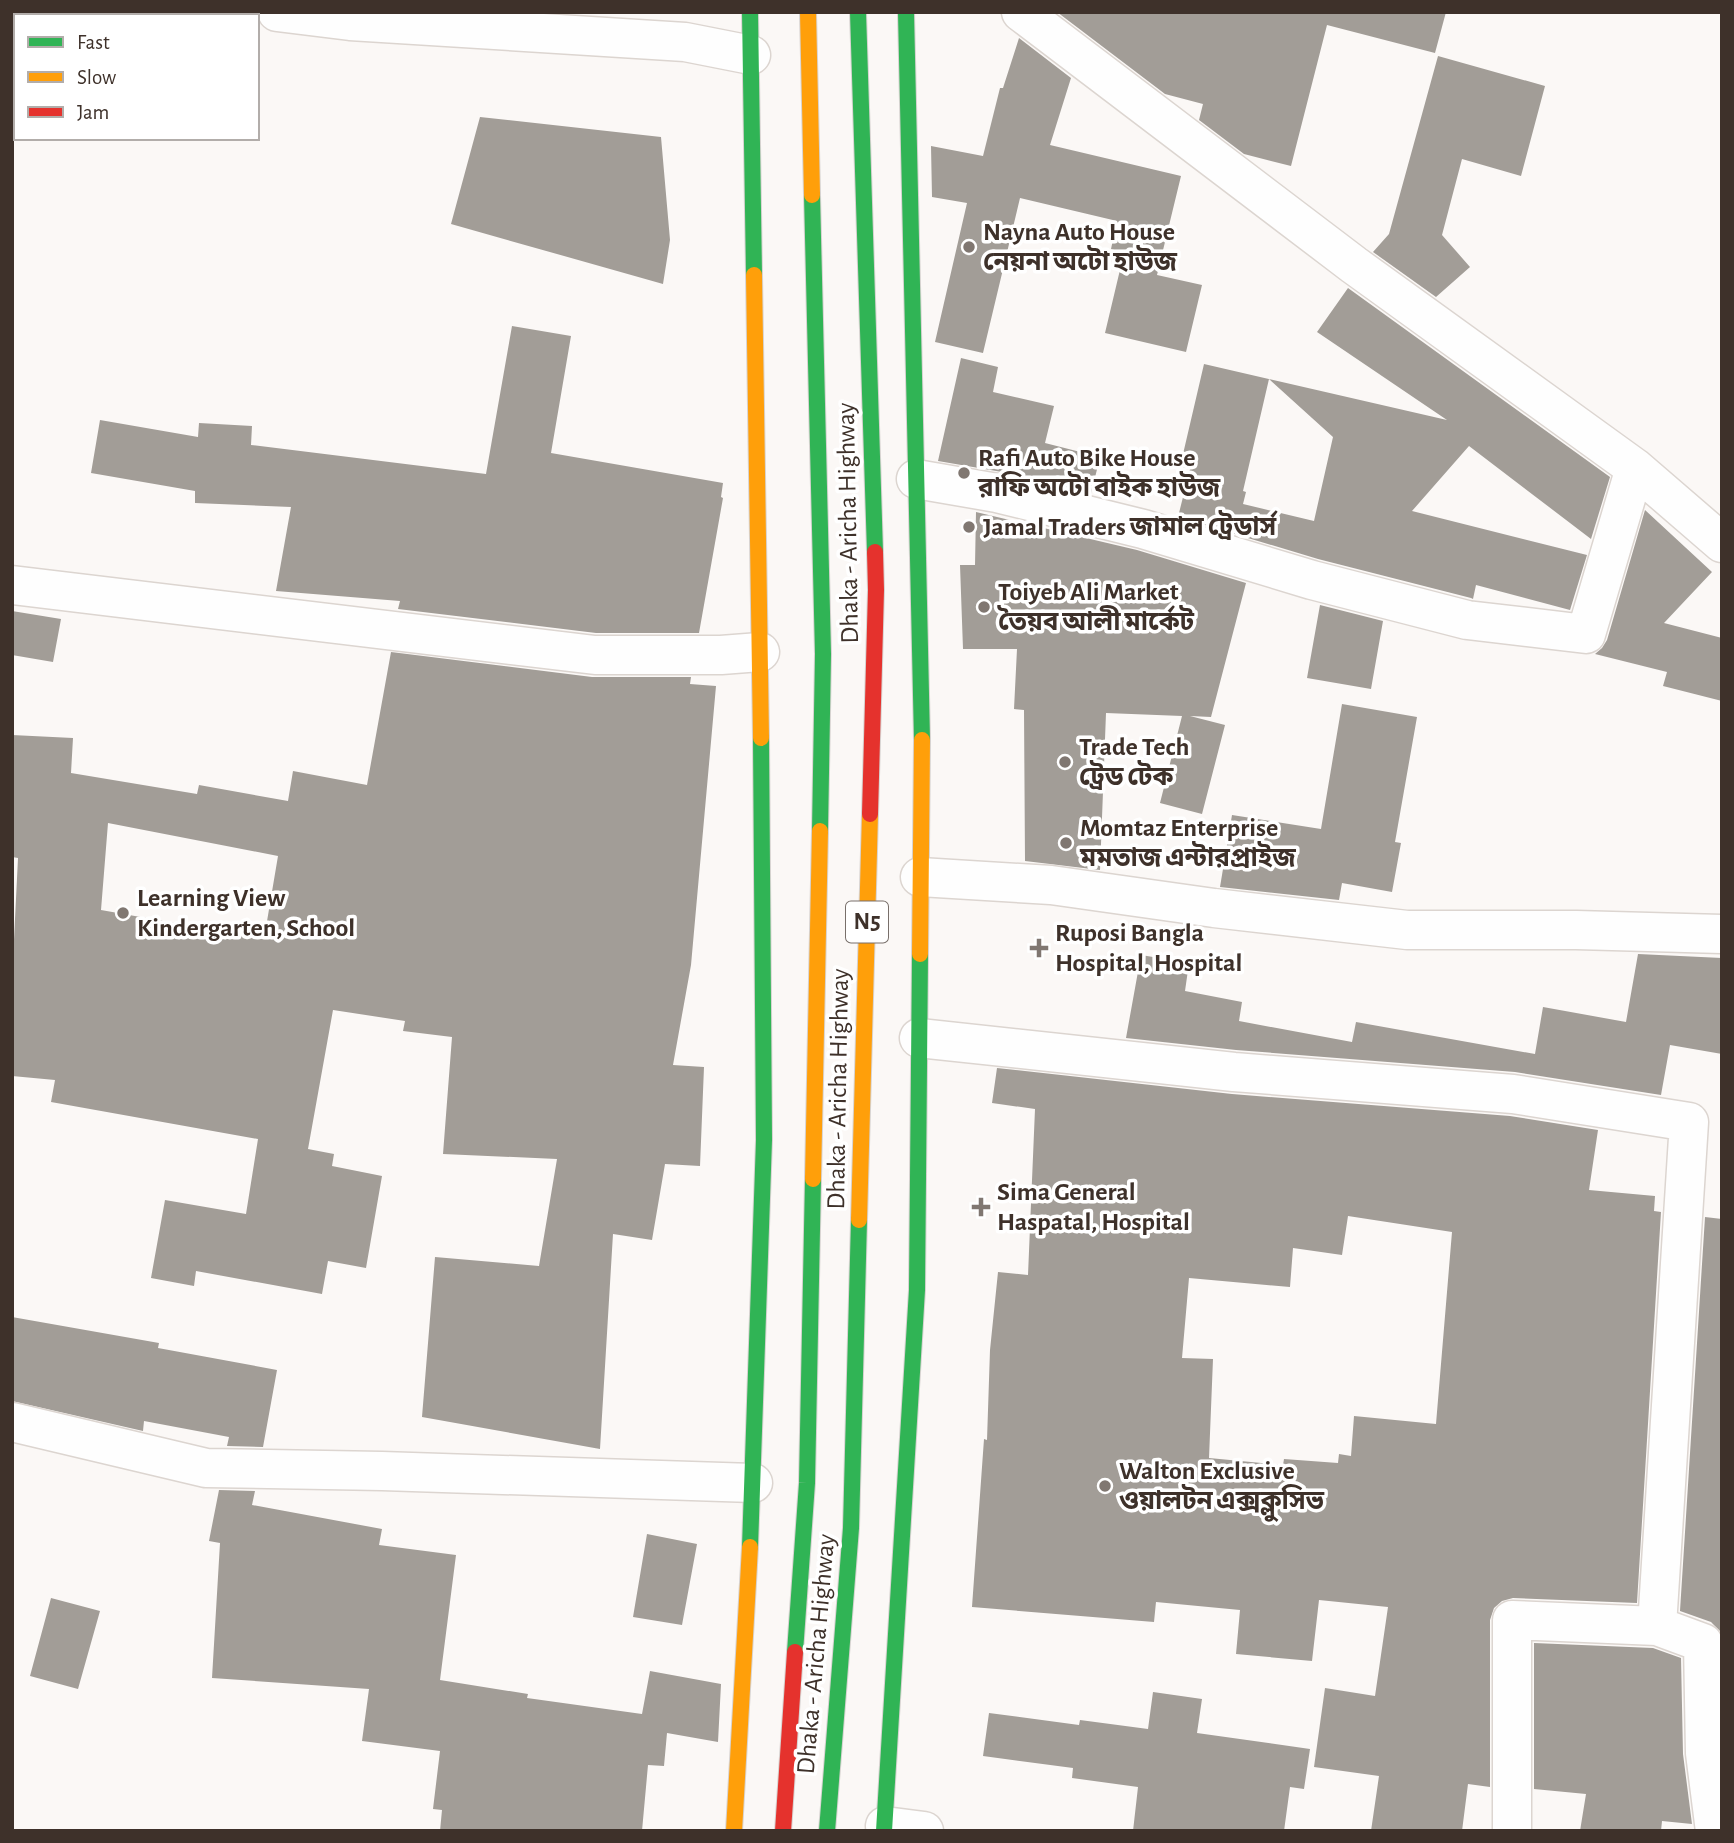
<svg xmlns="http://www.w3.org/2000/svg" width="1734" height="1843" font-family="'Alegreya Sans','Noto Sans Bengali',sans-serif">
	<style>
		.building { fill: #a29d97; fill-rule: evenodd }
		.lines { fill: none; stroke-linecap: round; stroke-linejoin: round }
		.street-casing { stroke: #dcd5d0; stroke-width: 41 }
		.fast-casing { stroke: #d7d3d1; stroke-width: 18 }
		.slow-casing { stroke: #d7d3d1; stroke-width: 18 }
		.jam-casing { stroke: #d7d3d1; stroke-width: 18 }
		.street { stroke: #fefefe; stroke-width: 38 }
		.fast { stroke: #30b455; stroke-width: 16 }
		.slow { stroke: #ff9f0a; stroke-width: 16 }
		.jam { stroke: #e5322d; stroke-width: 16 }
		.poi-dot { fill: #807771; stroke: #fff; stroke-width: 2.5 }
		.labels { text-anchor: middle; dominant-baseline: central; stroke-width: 7; stroke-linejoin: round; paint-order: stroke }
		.shield { fill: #fff; stroke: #786f6a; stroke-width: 2 }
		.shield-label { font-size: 24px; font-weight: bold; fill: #3e312a }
		.poi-label { font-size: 26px; font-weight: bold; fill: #3e312a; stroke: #fff; text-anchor: start }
		.street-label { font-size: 26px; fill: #3e312a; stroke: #fff }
	</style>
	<rect width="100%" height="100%" fill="#fbf8f6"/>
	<!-- building -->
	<path class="building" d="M1057,12H1446L1435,53L1327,25L1291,166L1244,154L1199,120L1203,104L1165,94Z
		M1019,38L1071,78L1050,145L1181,176L1157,275L1202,285L1186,352L1105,333L1124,253L1111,249L1117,221L1020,198L983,353L935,342L967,203L932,197L931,146L983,156L1000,88H1003Z
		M1438,56L1545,86L1521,176L1462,159L1442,235L1470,267L1436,297L1373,252L1389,234Z
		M480,117L661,137L670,240L663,284L451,224Z
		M1348,288L1610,477L1591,539L1469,446L1412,511L1587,555L1570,610L1476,585L1473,599L1471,598L1318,559L1178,517L1190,469L1180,467L1204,364L1447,420L1317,332ZM1269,379L1333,437L1314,521L1243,504L1246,492L1243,491Z
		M512,326L571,336L551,453L723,483L721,497L723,498L699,633H596L398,609L400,601L276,591L291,507L195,503V491L91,473L100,420L198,437L199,423L252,426L251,445L486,474Z
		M961,358L998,367L993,392L1054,406L1045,443L1100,457L1091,494L1002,472L938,461Z
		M1645,510L1712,572L1664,623L1722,638V701L1663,686L1667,672L1595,654L1602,648L1607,640Z
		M976,512L1137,550L1246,583L1211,717L1190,716L1225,725L1202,814L1160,803L1182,716L1106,713L1100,870L1025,861L1024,710L1014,709L1017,649H963L960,565H975Z
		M1320,605L1383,621L1371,689L1307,678Z
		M12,611L61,619L53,662L12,655Z
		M391,652L592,677H691L690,684L716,686L691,965L673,1065L704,1067L700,1166L665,1164L652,1240L613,1234L600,1449L422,1417L435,1257L539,1266L557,1159L443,1154L452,1037L403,1031L405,1021L333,1010L308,1149L334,1154L332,1166L382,1176L366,1268L328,1261L322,1294L196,1271L194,1286L151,1278L165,1200L246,1214L258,1139L51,1102L55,1080L12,1076V980L18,858L12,857V735L73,738L71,773L197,794L199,785L288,801L293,771L367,785ZM108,823L278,856L264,939L101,910Z
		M1342,704L1417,717L1395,842L1401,843L1392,892L1342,883L1339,900L1220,887L1232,815L1321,829Z
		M1638,954L1722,958V1054L1670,1045L1661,1095L1515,1072L1236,1050L1126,1038L1141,955L1189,963L1185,991L1242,1002L1239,1021L1352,1042L1356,1022L1535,1054L1543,1007L1626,1022Z
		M997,1068L1232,1094L1510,1116L1598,1130L1589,1190L1655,1196L1654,1211L1661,1212L1637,1603L1513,1598L1502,1601L1494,1608L1490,1620V1787L1468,1784L1462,1831H1371L1379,1776L1314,1767L1325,1688L1375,1696L1388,1607L1319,1600L1312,1661L1236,1654L1240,1610L1156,1602L1154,1622L972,1607L984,1439L987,1440L990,1350L998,1272L1028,1275L1035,1109L992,1103ZM1348,1216L1452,1232L1436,1424L1354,1416L1351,1456L1339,1454L1338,1463L1284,1459L1283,1465L1209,1458L1213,1359L1182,1358L1189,1278L1290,1287L1293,1248L1342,1255Z
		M1705,1217L1722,1219V1633L1711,1622L1680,1611Z
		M12,1317L159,1343L158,1348L277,1370L263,1447L227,1446L229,1437L144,1421L143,1431L12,1401Z
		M219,1490L255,1491L252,1505L382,1529L379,1545L456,1555L440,1680L528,1694L527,1698L642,1714L650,1671L721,1684L718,1742L667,1733L664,1766L648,1765L642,1831H440L442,1810L433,1809L440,1751L362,1741L369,1689L212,1678L220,1543L209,1541Z
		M647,1534L697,1544L682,1625L633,1617Z
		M51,1598L100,1611L78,1689L30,1676Z
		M1534,1643L1653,1648L1681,1658L1683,1754L1692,1824L1662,1821L1661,1831H1580L1586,1794L1534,1789Z
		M1153,1692L1202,1699L1197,1733L1310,1749L1304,1789L1290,1787L1284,1831H1133L1138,1787L1072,1778L1073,1768L983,1756L989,1713L1079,1725L1080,1720L1148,1729Z"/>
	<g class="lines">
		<defs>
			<path id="street" d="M277,12L350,21L685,42L751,55
				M1021,12L1354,265L1635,468L1722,543
				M916,479L997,493L1143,529L1312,580L1467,620L1586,634L1635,468
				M12,585L595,655H721L760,652
				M920,877L1051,885L1214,908L1407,930H1576L1722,934
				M919,1038L1234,1072L1513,1094L1689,1122L1657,1626L1703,1643L1705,1753L1715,1831
				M12,1422L206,1468L382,1471L753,1483
				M885,1826L924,1831
				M1512,1831V1620L1657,1626"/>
			<path id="fast" d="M750,12L754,275
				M858,12L875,552
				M906,12L922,740
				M812,195L823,654L820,831
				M750,1547L764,1140L761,738
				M795,1652L807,1483L813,1179
				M827,1831L851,1528L859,1220
				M884,1831L917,1290L920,954"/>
			<path id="slow" d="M808,12L812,195
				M754,275L761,738
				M920,954L922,740
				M813,1179L820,831
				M859,1220L870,814
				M734,1831L750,1547"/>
			<path id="jam" d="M870,814L876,590L875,552
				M783,1831L795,1652"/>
		</defs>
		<!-- street casing -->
		<use href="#street" class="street-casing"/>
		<!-- fast casing -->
		<use href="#fast" class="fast-casing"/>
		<!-- slow casing -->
		<use href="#slow" class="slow-casing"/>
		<!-- jam casing -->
		<use href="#jam" class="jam-casing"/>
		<!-- street -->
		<use href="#street" class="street"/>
		<!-- fast -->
		<use href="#fast" class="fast"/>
		<!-- slow -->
		<use href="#slow" class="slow"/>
		<!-- jam -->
		<use href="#jam" class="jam"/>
	</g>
	<!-- markers -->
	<g class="poi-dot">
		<circle cx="969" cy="247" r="7"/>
		<circle cx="964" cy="473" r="7"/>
		<circle cx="969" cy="527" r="7"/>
		<circle cx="984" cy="607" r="7"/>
		<circle cx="1065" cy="762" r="7"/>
		<circle cx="1066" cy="843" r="7"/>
		<circle cx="123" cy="913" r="7"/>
		<path d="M1035.5 937.5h7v7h7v7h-7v7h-7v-7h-7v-7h7z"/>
		<path d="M977.5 1196.5h7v7h7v7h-7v7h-7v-7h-7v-7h7z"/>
		<circle cx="1105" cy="1486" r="7"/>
	</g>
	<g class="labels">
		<!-- shield labels -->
		<rect class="shield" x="846" y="901.5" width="42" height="41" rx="5"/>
		<g class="shield-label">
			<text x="867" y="922">N5</text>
		</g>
		<!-- poi labels -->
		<g class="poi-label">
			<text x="983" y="232">Nayna Auto House<tspan x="983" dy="30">নেয়না অটো হাউজ</tspan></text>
			<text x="978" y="458">Rafi Auto Bike House<tspan x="978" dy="30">রাফি অটো বাইক হাউজ</tspan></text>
			<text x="983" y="527">Jamal Traders জামাল ট্রেডার্স</text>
			<text x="998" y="592">Toiyeb Ali Market<tspan x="998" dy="30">তৈয়ব আলী মার্কেট</tspan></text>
			<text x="1079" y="747">Trade Tech<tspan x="1079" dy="30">ট্রেড টেক</tspan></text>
			<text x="1080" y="828">Momtaz Enterprise<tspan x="1080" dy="30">মমতাজ এন্টারপ্রাইজ</tspan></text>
			<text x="137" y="898">Learning View<tspan x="137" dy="30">Kindergarten, School</tspan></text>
			<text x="1055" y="933">Ruposi Bangla<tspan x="1055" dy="30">Hospital, Hospital</tspan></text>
			<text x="997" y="1192">Sima General<tspan x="997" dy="30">Haspatal, Hospital</tspan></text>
			<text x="1119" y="1471">Walton Exclusive<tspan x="1119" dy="30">ওয়ালটন এক্সক্লুসিভ</tspan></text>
		</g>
		<!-- street labels -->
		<g class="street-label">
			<text transform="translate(848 523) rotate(-91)">Dhaka - Aricha Highway</text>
			<text transform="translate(838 1089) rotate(-89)">Dhaka - Aricha Highway</text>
			<text transform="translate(816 1654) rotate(-85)">Dhaka - Aricha Highway</text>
		</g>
	</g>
	<!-- border -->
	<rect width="1734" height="1843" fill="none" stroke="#3e312a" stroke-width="28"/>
	<!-- legend -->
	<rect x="14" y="14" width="245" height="126" fill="#ffffff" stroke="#b2adaa" stroke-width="2"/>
	<rect x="28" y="37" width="35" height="10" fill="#30b455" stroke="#b2adaa" stroke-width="2"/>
	<text x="77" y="49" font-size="21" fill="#3e312a">Fast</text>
	<rect x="28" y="72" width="35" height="10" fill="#ff9f0a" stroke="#b2adaa" stroke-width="2"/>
	<text x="77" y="84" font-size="21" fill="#3e312a">Slow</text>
	<rect x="28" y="107" width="35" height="10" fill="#e5322d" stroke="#b2adaa" stroke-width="2"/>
	<text x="77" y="119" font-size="21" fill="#3e312a">Jam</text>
</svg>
